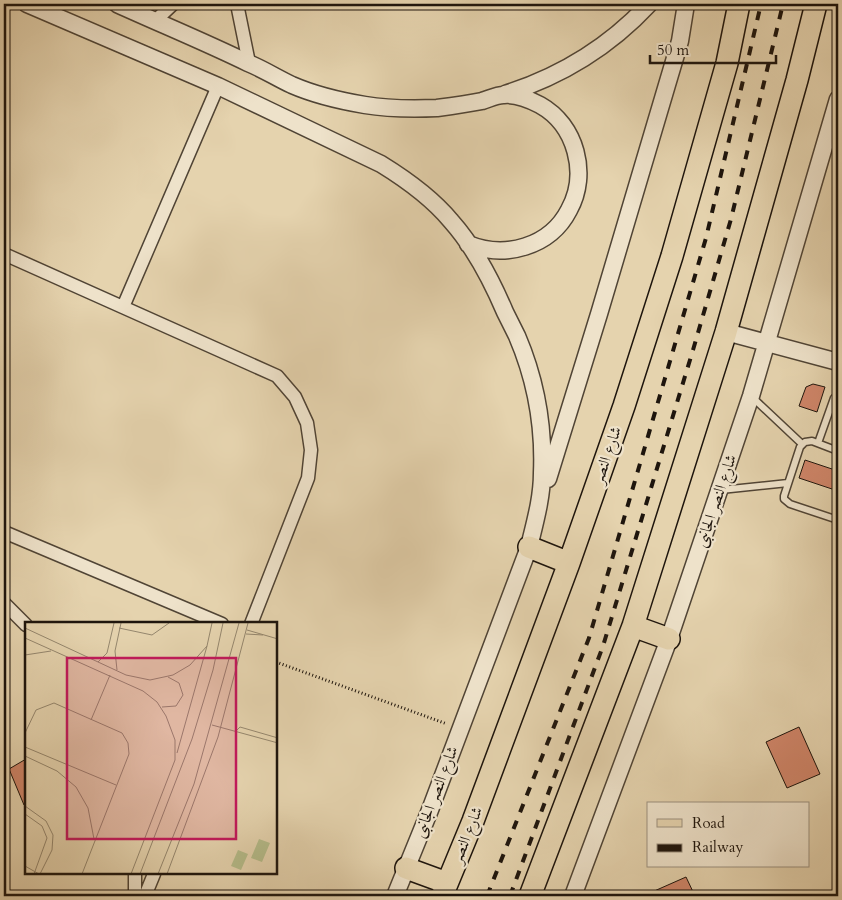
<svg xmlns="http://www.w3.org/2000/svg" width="842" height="900" font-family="Cardo,Amiri,serif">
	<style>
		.building { fill: #d0866a; stroke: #1e150d }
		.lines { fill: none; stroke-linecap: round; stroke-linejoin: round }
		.service-casing { stroke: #504435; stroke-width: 9 }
		.minor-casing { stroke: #504435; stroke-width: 15 }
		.tertiary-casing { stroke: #504435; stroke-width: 19 }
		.primary-casing { stroke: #1e150d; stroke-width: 24 }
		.path { stroke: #1e150d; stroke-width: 3; stroke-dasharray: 1 2.5; stroke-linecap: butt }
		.service { stroke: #eee2ca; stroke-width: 6 }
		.minor { stroke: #eee2ca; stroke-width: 12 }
		.tertiary { stroke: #eee2ca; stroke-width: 16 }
		.primary { stroke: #e5d3ae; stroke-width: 21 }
		.rail { stroke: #1e150d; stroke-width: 4; stroke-dasharray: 9 9; stroke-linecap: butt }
		.labels { text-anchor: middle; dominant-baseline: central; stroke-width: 4.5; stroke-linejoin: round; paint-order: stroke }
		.street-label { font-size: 16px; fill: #1e150d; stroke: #eee2ca }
		.inset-road { fill: none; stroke: #95876e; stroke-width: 1 }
		.view { fill: #c2185b; fill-opacity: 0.15; stroke: #c2185b; stroke-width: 2.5 }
		.inset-edge { fill: none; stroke: #1e150d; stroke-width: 2.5 }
	</style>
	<rect width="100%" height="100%" fill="#e5d3ae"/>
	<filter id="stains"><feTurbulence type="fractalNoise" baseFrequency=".004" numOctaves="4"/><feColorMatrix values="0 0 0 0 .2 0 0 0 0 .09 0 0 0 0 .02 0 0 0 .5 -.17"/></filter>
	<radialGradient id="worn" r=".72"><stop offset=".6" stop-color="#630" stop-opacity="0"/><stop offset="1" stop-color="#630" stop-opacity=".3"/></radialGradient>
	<!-- building -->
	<path class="building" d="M813,384L825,387L817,412L799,406L806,387Z
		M805,460L838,471V491L799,478Z
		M799,727L820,774L787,788L766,742Z
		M26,759V804L24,805L9,769Z
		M686,877L695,896H643Z"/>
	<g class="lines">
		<defs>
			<path id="service" d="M752,397L802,444
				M818,443L834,398L838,395
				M838,451L812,441L805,442L800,447L784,496V499L790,504L838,520
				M721,490L788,483"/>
			<path id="minor" d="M237,4L249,63
				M155,21L173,4
				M4,254L277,376L295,397L307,423L311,450L308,478L251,624
				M123,307L218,86
				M4,532L222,624
				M4,603L26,625
				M135,896V874
				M145,896L154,874"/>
			<path id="tertiary" d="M27,4L218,86L381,164C407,180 432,198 451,221C475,248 491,279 505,312C509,320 513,328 517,336C535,378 544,426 542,473C542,498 535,522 529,547L430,810L395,896
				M117,4C161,24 205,42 248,63C263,69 277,78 292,85C315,95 341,101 365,105C389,109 413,109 437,108C452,106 467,104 482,101C489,99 496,95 504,95C516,94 529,99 540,105C576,125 589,174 569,210C550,247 505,259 468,244
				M505,94C562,76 609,47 649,4
				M726,332L838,362
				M548,479L599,314L680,41L686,4
				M573,896L669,639L751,396L838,99"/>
			<path id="primary" d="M529,547L569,563
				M633,626L669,639
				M406,868L447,883
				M442,896L473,821L569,563L624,406L672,256L727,63L739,4
				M530,896L633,626L726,332L797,80L816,4"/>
		</defs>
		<!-- service casing -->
		<use href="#service" class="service-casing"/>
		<!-- minor casing -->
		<use href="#minor" class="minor-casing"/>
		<!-- tertiary casing -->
		<use href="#tertiary" class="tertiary-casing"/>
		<!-- primary casing -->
		<use href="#primary" class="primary-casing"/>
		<!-- path -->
		<path class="path" d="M276,662L447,724"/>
		<!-- service -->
		<use href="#service" class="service"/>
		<!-- minor -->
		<use href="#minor" class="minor"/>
		<!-- tertiary -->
		<use href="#tertiary" class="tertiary"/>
		<!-- primary -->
		<use href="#primary" class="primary"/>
		<!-- rail -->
		<path class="rail" d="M487,896L589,638L706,238L761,4
			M510,896L603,646L693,350L731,219L783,4"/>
	</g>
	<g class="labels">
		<!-- street labels -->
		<g class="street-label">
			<text transform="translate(607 455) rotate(-71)">شارع النصر</text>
			<text transform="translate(716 501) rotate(-71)">شارع النصر الجانبى</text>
			<text transform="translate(436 792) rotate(-69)">شارع النصر الجانبى</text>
			<text transform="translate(467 835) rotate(-68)">شارع النصر</text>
		</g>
	</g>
	<!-- overview -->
	<g transform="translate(25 622)">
		<rect width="252" height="252" fill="#e5d3ae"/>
		<path d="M234,217L245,221L237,240L226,236ZM213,228L223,232L216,248L206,244Z" fill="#b5bc8a"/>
		<path class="inset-road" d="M0,6L101,53L125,58L148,53L165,43L182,24L187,1M94,6L127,13L144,1M222,8L253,17M221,12L238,13M0,16L118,69L132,80L141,94L150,118V138L106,252M0,33L26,29M73,40L82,31L89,1M92,48L90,29L96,1M137,85L151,84L158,73L154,61L143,55M66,98L85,53M187,103L253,121M211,109L215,105L253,116M0,111L11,88L29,81L97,111L103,121L104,132L57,252M0,125L91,163M152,131L182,24M0,134L32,149L51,165L63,186L69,217M0,184L21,199L28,213L27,228L15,252M0,192L17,204L22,216L9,252M0,244L14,252M115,252L167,117L188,48L198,1M133,252L169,162L214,1M142,252L193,115L223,1"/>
		<path class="view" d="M42,36H211V217H42Z"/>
		<rect width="252" height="252" class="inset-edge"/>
	</g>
	<!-- margin -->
	<rect width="842" height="900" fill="none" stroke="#e5d3ae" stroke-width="20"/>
	<rect x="5" y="5" width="832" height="890" fill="none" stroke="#1e150d" stroke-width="2.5"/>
	<rect x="10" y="10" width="822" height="880" fill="none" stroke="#1e150d"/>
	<!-- legend -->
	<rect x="647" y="802" width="162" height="65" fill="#eee2ca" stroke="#9b907e"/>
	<rect x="657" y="819" width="25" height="8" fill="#e5d3ae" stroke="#9b907e"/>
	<text x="692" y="828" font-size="15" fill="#1e150d">Road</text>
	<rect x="657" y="844" width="25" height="8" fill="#1e150d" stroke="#9b907e"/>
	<text x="692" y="852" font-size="15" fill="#1e150d">Railway</text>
	<!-- scale -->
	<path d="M650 55v8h126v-8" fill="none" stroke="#1e150d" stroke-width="2.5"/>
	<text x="657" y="55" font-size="15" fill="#1e150d" stroke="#eee2ca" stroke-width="4" paint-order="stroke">50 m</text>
	<rect width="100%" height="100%" filter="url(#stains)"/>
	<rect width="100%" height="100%" fill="url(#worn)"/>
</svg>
